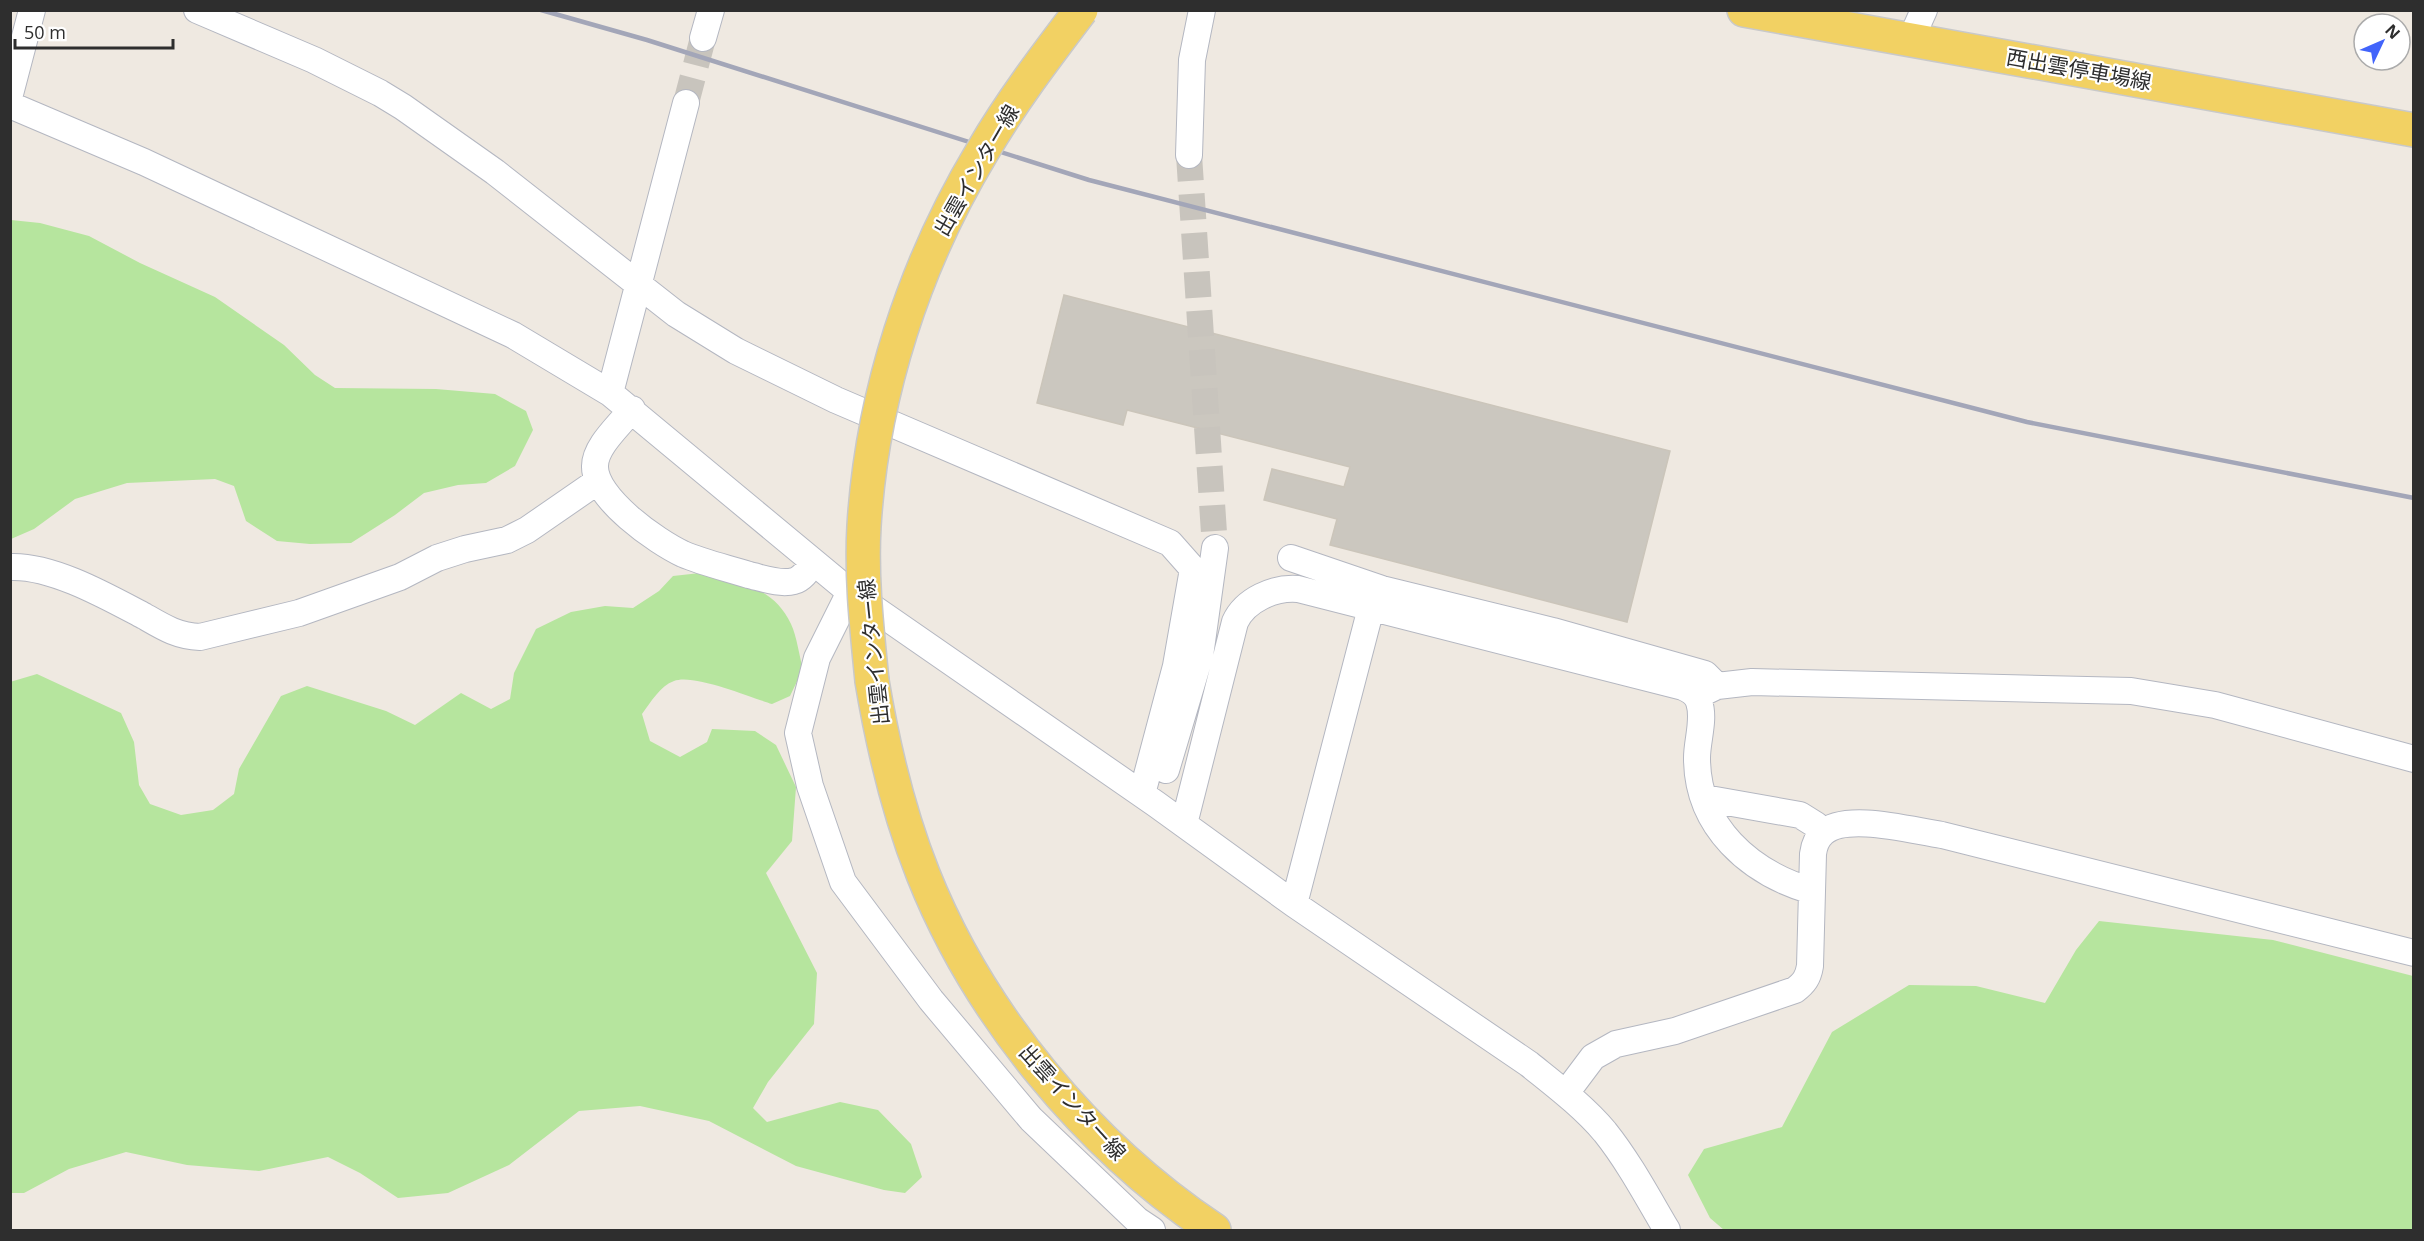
<svg xmlns="http://www.w3.org/2000/svg" width="2424" height="1241" font-family="'Open Sans','Noto Sans JP',sans-serif">
	<style>
		.green { fill: #b6e59e }
		.building { fill: #cbc7bf; stroke: #cbc5ba; stroke-width: 1.5 }
		.lines { fill: none; stroke-linecap: round; stroke-linejoin: round }
		.minor-tunnel { stroke: #c8c4bd; stroke-width: 26; stroke-dasharray: 26 13; stroke-linecap: butt }
		.minor-casing { stroke: #b4b7c1; stroke-width: 28 }
		.major-casing { stroke: #c9c9c9; stroke-width: 36 }
		.minor { stroke: #fff; stroke-width: 26 }
		.major { stroke: #f2d163; stroke-width: 33 }
		.rail { stroke: #a3a6b8; stroke-width: 4.5 }
		.major-bridge-casing { stroke: #c9c9c9; stroke-width: 36; stroke-linecap: butt }
		.major-bridge { stroke: #f2d163; stroke-width: 33 }
		.labels { text-anchor: middle; dominant-baseline: central; stroke-width: 4.5; stroke-linejoin: round; paint-order: stroke }
		.street-label { font-size: 21px; fill: #2e2e2e; stroke: #fff }
	</style>
	<rect width="100%" height="100%" fill="#efe9e1"/>
	<!-- green -->
	<path class="green" d="M11,220L40,223L89,236L140,263L215,297L284,345L315,375L335,388L436,389L495,394L526,411L533,430L515,466L486,483L458,485L424,493L395,515L351,543L310,544L277,541L246,521L234,486L215,479L127,483L75,499L34,529L11,539Z
		M700,573C737,582 773,585 791,624C797,637 799,655 803,669L790,696L772,704C752,698 693,673 674,681C660,686 651,702 642,714L650,741L680,757L707,742L712,729L755,731L776,745L796,787L792,841L766,873L817,973L814,1024L768,1082L753,1108L767,1122L840,1102L878,1110L911,1144L922,1177L905,1193L884,1190L796,1166L709,1121L640,1106L579,1111L509,1165L448,1193L398,1198L360,1173L328,1157L259,1171L187,1165L126,1152L69,1169L24,1193H11L10,682L37,674L121,713L134,742L139,785L150,804L181,815L213,810L234,794L239,769L281,696L307,686L386,711L415,725L461,693L491,709L510,699L514,673L536,629L571,612L605,606L633,608L659,591L673,576Z
		M2099,921L2273,940L2413,976V1230H1724L1710,1218L1688,1175L1704,1149L1782,1127L1832,1032L1909,985L1976,986L2045,1003L2076,950Z"/>
	<!-- building -->
	<path class="building" d="M1064,295L1670,451L1627,622L1330,545L1337,519L1264,500L1272,469L1344,487L1350,467L1127,410L1123,425L1037,403Z"/>
	<g class="lines">
		<!-- minor-tunnel -->
		<path class="minor-tunnel" d="M686,103L703,38
			M1189,155L1215,548"/>
		<defs>
			<path id="minor" d="M197,10L314,60L380,93L403,107L495,172L676,314L736,351L836,400L1170,543L1193,569L1176,666L1142,794
				M703,38L711,10
				M1911,39L1924,10
				M10,94L32,10
				M10,105L144,162L513,335L610,393L850,592L1156,804L1294,904L1529,1064C1555,1085 1583,1106 1605,1132C1629,1162 1648,1198 1667,1230
				M1189,155L1192,60L1202,10
				M610,393L686,103
				M632,409C620,425 595,446 595,466C594,498 657,542 683,554C704,563 727,568 749,575C762,578 780,585 794,581C802,579 808,570 813,563
				M1291,558L1382,589L1553,631L1705,674L1717,686
				M10,567C52,565 108,597 144,616C163,627 177,636 200,637L299,613L400,577L437,558L465,549L507,540L527,530L598,481
				M850,592L817,658L798,733L810,786L843,882L931,1000L1031,1119L1137,1220L1152,1230
				M1696,696L1717,686L1752,682L2131,691L2215,705L2414,759
				M1166,770L1200,656L1215,548
				M1704,798L1800,815L1816,825L1822,833
				M1184,824L1235,622C1245,600 1274,587 1298,589L1683,687C1690,690 1697,695 1699,702C1705,719 1697,740 1697,758C1697,827 1750,873 1812,891
				M1294,904L1371,608
				M1566,1093L1593,1057L1616,1044L1675,1031L1795,990C1804,983 1808,978 1810,966L1813,854C1814,846 1817,838 1823,833C1846,812 1913,831 1942,835L2414,953"/>
			<path id="major" d="M1744,10L2414,130
				M872,681C883,747 898,811 923,874C979,1015 1088,1146 1214,1230"/>
		</defs>
		<!-- minor casing -->
		<use href="#minor" class="minor-casing"/>
		<!-- major casing -->
		<use href="#major" class="major-casing"/>
		<!-- minor -->
		<use href="#minor" class="minor"/>
		<!-- major -->
		<use href="#major" class="major"/>
		<!-- rail -->
		<path class="rail" d="M541,10L647,40L1089,180L2027,422L2414,498"/>
		<defs>
			<path id="major-bridge" d="M872,681C867,630 861,578 864,526C872,395 914,265 982,152C1011,102 1046,56 1081,10"/>
		</defs>
		<!-- major-bridge casing -->
		<use href="#major-bridge" class="major-bridge-casing"/>
		<!-- major-bridge -->
		<use href="#major-bridge" class="major-bridge"/>
	</g>
	<g class="labels">
		<!-- street labels -->
		<g class="street-label">
			<text transform="translate(2079 69) rotate(10)">西出雲停車場線</text>
			<text transform="translate(976 170) rotate(-60)">出雲インター線</text>
			<text transform="translate(873 652) rotate(-96)">出雲インター線</text>
			<text transform="translate(1073 1102) rotate(48)">出雲インター線</text>
		</g>
	</g>
	<!-- border -->
	<rect width="2424" height="1241" fill="none" stroke="#2e2e2e" stroke-width="24"/>
	<!-- north arrow -->
	<g transform="translate(2382 42) rotate(46)"><circle r="28" fill="#ffffff" stroke="#ababab" stroke-width="1.5"/>
	<path d="M0-4.5L10 22L0 15L-10 22Z" fill="#4264fb"/>
	<text y="-9" font-size="16" font-weight="bold" text-anchor="middle" fill="#2e2e2e">N</text>
	</g>
	<!-- scale -->
	<path d="M15 39v9h158v-9" fill="none" stroke="#2e2e2e" stroke-width="3"/>
	<text x="24" y="39" font-size="18" fill="#2e2e2e" stroke="#ffffff" stroke-width="4.5" paint-order="stroke">50 m</text>
</svg>
